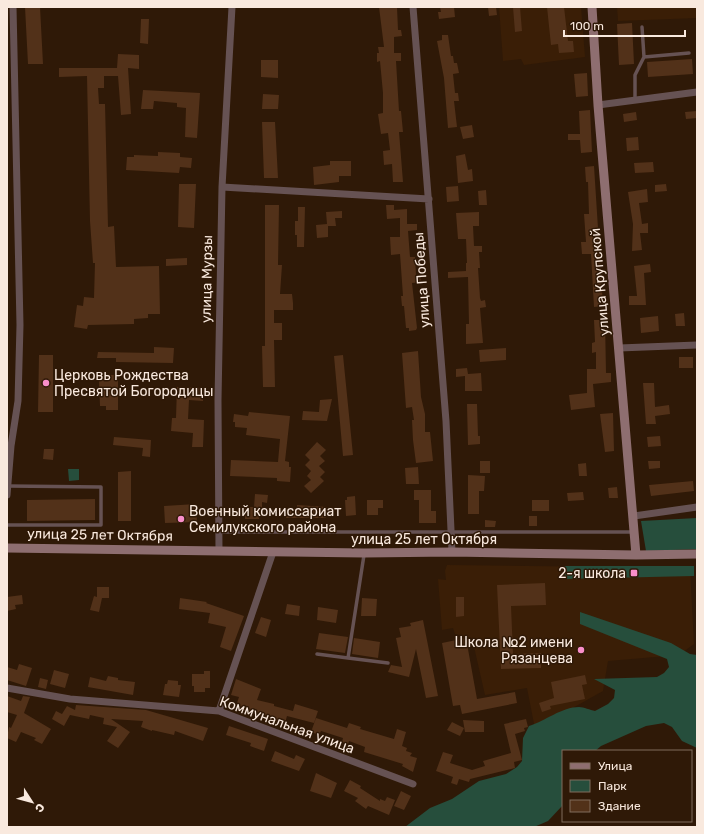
<svg xmlns="http://www.w3.org/2000/svg" width="704" height="834" font-family="Rubik,sans-serif">
	<style>
		.built { fill: #3a1e06 }
		.green { fill: #264e3c }
		.building { fill: #523119 }
		.lines { fill: none; stroke-linecap: round; stroke-linejoin: round }
		.lane { stroke: #665253; stroke-width: 3.5 }
		.street { stroke: #665253; stroke-width: 7 }
		.secondary { stroke: #8e6e70; stroke-width: 9 }
		.poi-dot { fill: #f98fca; stroke: #2f1907; stroke-width: 1.5 }
		.labels { text-anchor: middle; dominant-baseline: central; stroke-width: 3; stroke-linejoin: round; paint-order: stroke }
		.street-label { font-size: 14px; fill: #f9e9de; stroke: #2f1907 }
		.poi-label { font-size: 14px; fill: #f9e9de; stroke: #2f1907; text-anchor: start }
	</style>
	<rect width="100%" height="100%" fill="#2f1907"/>
	<!-- built -->
	<path class="built" d="M499,7H581L585,57L524,65L521,59L503,61Z
		M617,7H697V18L618,21Z
		M447,565L690,568L694,644L679,655L608,661L603,691L535,729L527,688L485,695L472,638L455,634L453,628L442,630L438,579L446,580L445,571Z"/>
	<!-- green -->
	<path class="green" d="M68,469H79V480L69,481Z
		M697,518V549L646,551L641,521Z
		M564,566H694V576L563,579Z
		M580,612L671,643L690,654L697,655V748L682,741L672,727L664,723L646,726L601,746L595,751H563V805L548,821L534,827H405L430,808L452,799L479,781L506,774L517,767L522,761L523,738L529,726C545,721 562,707 579,707C584,707 590,710 595,711L608,704L614,698L615,690L594,679L657,677L664,673L669,667L667,659L580,624Z"/>
	<!-- building -->
	<path class="building" d="M25,7H40L43,64H28Z
		M379,7H397L398,30H401L402,36L394,37V53H401V61H396L399,111H401L403,132H399L403,182H393L392,164L384,165L383,151L390,150L388,133L381,134L378,114L383,113V93L380,61L377,62V53H379L378,47H384Z
		M440,7H454L455,17L439,19L438,12H441Z
		M488,7H496L497,15L489,16Z
		M513,7H520L522,31L515,32Z
		M547,7H564L568,41H573L574,52L559,53L558,44L551,45Z
		M141,19H149L148,44L140,43Z
		M632,23L634,64L619,65L617,24Z
		M442,35H448L451,56H453L454,63H457L459,73L453,74L455,93H458L459,101H454L457,127L448,128L444,78L437,41L442,40Z
		M118,54L139,55V69L128,68L131,114L121,115L118,76H104V88H98L99,104H105L108,227L114,226L116,267L159,266L160,314H148V318L134,319V324L88,325L87,329L74,327L77,305L83,306L84,297L94,298L95,263H93L90,221L87,76L59,77V68H117Z
		M692,59L693,74L648,77L647,62Z
		M261,60H278V78L261,77Z
		M587,73L588,96L576,97L574,74Z
		M143,90L200,93L197,138L185,137L186,108L177,107V103L154,101L153,109H141Z
		M263,94L279,95L278,109H262Z
		M590,110L592,152L581,153L580,140H568V134H580L579,111Z
		M697,111V118L686,119L685,112Z
		M636,112L637,120L624,122L623,114Z
		M262,122H275L278,178H264Z
		M472,125L474,137L463,139L460,127Z
		M638,137L639,150L627,151L626,138Z
		M158,152L180,153V157L192,158L191,168L180,167L179,173L126,170L127,157H134V155L158,156Z
		M465,154L468,170L472,169L473,181L458,183L456,156Z
		M330,161H351V176H339V182L314,185L313,167L330,165Z
		M653,162L654,172L635,173L634,163Z
		M594,166L603,306L594,307L591,254H582L581,242H586L584,214H589L588,182H586L585,167Z
		M179,184H196L194,228L178,227Z
		M666,184L667,191L655,192V185Z
		M458,186L459,201L447,202L446,187Z
		M647,189L648,202L639,203L642,224L648,223V233H640L642,250L632,251L633,224L628,192Z
		M486,190L487,205H479L478,191Z
		M265,205H279L278,265H282L280,294H292L293,303V310H274V323H282V340H274L275,387H263L262,346H265Z
		M386,205H394V210L407,209V224H417V230L408,231L410,257H415L416,275H420L421,282L412,283L417,328L416,330L409,331V328H406L404,306H402L401,296H403L400,254L391,255L390,237H400V218L387,219Z
		M298,207H305L304,247H297V235H295V221H298Z
		M342,211V218H335L336,226H328V237L317,238L316,225L327,224L326,212Z
		M479,212V226H473L474,246H482V252H479L480,268H478L480,298L481,301L485,300L486,307L480,308L483,343L466,344V324H469L468,277L448,278V272L466,271V263H467L466,239H458L456,213Z
		M187,258V265L166,266V259Z
		M650,264L651,272L644,273L646,305H629V296H637L634,266Z
		M684,313L685,326H676L675,314Z
		M658,316L659,331L641,333L640,318Z
		M594,320H605L606,373H611V382L593,384L595,407L571,410L569,395L587,393V369H596V352L592,353V343L595,342Z
		M154,347L174,348L173,363L116,362V358H97L98,352L154,353Z
		M506,348V360L480,362L479,350Z
		M418,351L421,397L425,414V432H430L433,461L416,463L413,440L412,420H414L412,407L406,408L402,353Z
		M39,355H53V412H38Z
		M343,355L353,455L343,456L334,356Z
		M679,357H693V368H679Z
		M467,368L468,374L481,373L482,391H465V376L456,377V369Z
		M107,375H118V410H106V406H100L99,380H107Z
		M643,383H654L655,407L669,405L670,414L655,416L656,424H646Z
		M177,387L204,388L203,401L189,400L188,419L204,420L203,447H192L193,433L171,431L172,418H176Z
		M332,399L327,421L302,420L303,411L319,412L320,400Z
		M467,404H477L478,436H480V444L468,445Z
		M249,412L290,416L285,461L289,462V467H291L290,482L277,481V478L230,476L231,460L278,462L280,439L246,435L247,428L235,427V422H233L234,414L248,416Z
		M613,413L614,451L605,452L600,414Z
		M660,436L661,446L648,447L647,437Z
		M114,437L151,440L150,457L142,456L143,448L113,445Z
		M317,442L326,450L320,456L325,461L319,466L325,472L320,477L324,481L311,493L304,486L311,480L307,476L311,471L305,465L310,460L305,455Z
		M44,449H54L53,460L43,459Z
		M480,461H490V473H480Z
		M648,461H660V468L649,469Z
		M586,463L587,476H579L578,464Z
		M418,467L419,484H406L405,468Z
		M131,471V521H118V472Z
		M468,475L485,476L484,491H479V514H468Z
		M693,481L694,491L651,496L649,485Z
		M617,487L618,498H609L608,488Z
		M414,490H431V511H436V523H419V500H414Z
		M583,492L584,500L568,501L567,493Z
		M255,494L268,495L267,503L262,502V517H259V519H245V507H254Z
		M355,496L356,515L346,516L345,500H347V497Z
		M95,499V520L27,521V500Z
		M367,500H383V508H378V515H367Z
		M532,500H549V511H532Z
		M196,504L197,522L165,523L164,506Z
		M297,505L327,507L326,518H286L287,509H297Z
		M529,516H537V526H529Z
		M485,520L496,521L495,527H485Z
		M545,583L546,605L511,606L513,654L541,653V668L501,669L497,585Z
		M97,587H109V598H102L99,612L90,610L94,596L97,597Z
		M22,595L23,604L15,605L16,609L7,611V597Z
		M456,597H464V616L456,617Z
		M180,598L207,602L206,603L244,616L231,651L220,647L226,627L208,623L210,613L179,609Z
		M362,598L377,599L376,616H361Z
		M287,604L300,606L299,616L285,614Z
		M318,607L338,610L336,623L317,620Z
		M261,617L271,620L266,637L255,633Z
		M423,620L438,696L426,698L416,649L409,677L388,672L391,665L402,667L396,638L401,637L399,628L411,626L410,623Z
		M319,633L348,637L345,653L316,649Z
		M354,638L380,642L378,658L352,654Z
		M466,638L477,699L515,692L517,703L462,714L460,705L453,706L442,643Z
		M19,664L32,668L26,686L7,680V667L17,670Z
		M54,670L69,674L65,688L50,684Z
		M204,671H210V688H205V692H194V686H192V674H204Z
		M585,675L587,684L582,685L585,699L550,706L551,709L542,712L539,703L554,698L551,682Z
		M108,676L118,678V680L135,682L133,695L88,687L90,677L106,681Z
		M40,678L48,680L46,689L38,687Z
		M236,679L261,689L257,700L274,704V706L293,711L295,704L318,711L314,723L287,716L285,723L273,719L274,717L253,713L252,715L235,709L239,697L231,695Z
		M168,680L178,681V685H181L179,697L163,695L165,684H167Z
		M7,696L21,701L23,696L30,697L24,713L51,729L42,744L34,740L36,738L21,732L16,742L7,738L9,727L11,728L17,715L7,712Z
		M76,705L146,710L208,728L203,741L175,731L174,735L152,730V731L141,727L143,721L111,719L130,732L118,748L107,741L117,727L103,724L104,718L90,715L89,719L70,715L64,726L52,719L56,711L62,714L67,706L75,710Z
		M316,718L347,728L349,723L361,727L360,729L394,739L397,729L406,732L402,746L407,748L406,751L412,753L410,756L417,758L413,772L402,766L403,764L364,752L365,747L349,741L348,744L342,742L343,738L321,731L319,735L311,732Z
		M526,719L528,727L524,728L525,731L515,734L522,760L514,762L515,768L470,779L469,782L459,779L457,785L451,783L453,777L436,771L443,752L453,755L450,763L472,770L485,766L483,761L511,753L504,724Z
		M463,720L484,721V732H465Z
		M452,722L464,728L460,736L447,730Z
		M229,726L268,739L264,751L250,746L251,743L226,735Z
		M275,751L294,759L296,755L305,759L299,771L271,761Z
		M316,773L337,783L331,798L310,791Z
		M350,780L361,786L360,788L380,801V799L385,801L387,797L395,800L389,815L368,806L366,809L355,801L358,798L344,791Z
		M401,791L411,796L404,810L394,806Z"/>
	<g class="lines">
		<!-- lane -->
		<path class="lane" d="M642,27L644,57
			M635,100V75L644,57L689,53
			M7,525H101V487L8,486
			M219,532H633
			M364,555L348,658L388,663
			M317,654L348,658"/>
		<!-- street -->
		<path class="street" d="M413,7L446,421L452,552
			M598,105L697,92
			M222,187L429,199
			M619,348L697,345
			M7,495L11,446L18,401L20,325L13,7
			M634,516L697,507
			M219,551L218,400L222,187L232,7
			M7,688L70,699L219,711L413,784
			M219,711L273,552"/>
		<!-- secondary -->
		<path class="secondary" d="M592,7L598,105L636,555
			M7,548L364,553L452,552L636,555L697,554"/>
	</g>
	<!-- markers -->
	<g class="poi-dot">
		<circle cx="46" cy="383" r="4"/>
		<circle cx="181" cy="519" r="4"/>
		<rect x="630" y="569" width="8" height="8" rx="2"/>
		<circle cx="581" cy="650" r="4"/>
	</g>
	<g class="labels">
		<!-- street labels -->
		<g class="street-label">
			<text transform="translate(207 279) rotate(-89)">улица Мурзы</text>
			<text transform="translate(422 280) rotate(-94)">улица Победы</text>
			<text transform="translate(600 282) rotate(-95)">улица Крупской</text>
			<text transform="translate(100 535) rotate(1)">улица 25 лет Октября</text>
			<text x="424" y="539">улица 25 лет Октября</text>
			<text transform="translate(287 725) rotate(20)">Коммунальная улица</text>
		</g>
		<!-- poi labels -->
		<g class="poi-label">
			<text x="54" y="375">Церковь Рождества<tspan x="54" dy="16">Пресвятой Богородицы</tspan></text>
			<text x="189" y="511">Военный комиссариат<tspan x="189" dy="16">Семилукского района</tspan></text>
			<text x="626" y="573" text-anchor="end">2-я школа</text>
			<text x="573" y="642" text-anchor="end">Школа №2 имени<tspan x="573" dy="16">Рязанцева</tspan></text>
		</g>
	</g>
	<!-- border -->
	<rect width="704" height="834" fill="none" stroke="#f9e9de" stroke-width="16"/>
	<!-- legend -->
	<rect x="562" y="750" width="130" height="72" fill="#2f1907" stroke="#806c5d"/>
	<rect x="570" y="763" width="20" height="6" fill="#8e6e70" stroke="#806c5d"/>
	<text x="598" y="770" font-size="12" fill="#f9e9de">Улица</text>
	<rect x="570" y="780" width="20" height="12" fill="#264e3c" stroke="#806c5d"/>
	<text x="598" y="790" font-size="12" fill="#f9e9de">Парк</text>
	<rect x="570" y="800" width="20" height="12" fill="#523119" stroke="#806c5d"/>
	<text x="598" y="810" font-size="12" fill="#f9e9de">Здание</text>
	<!-- north arrow -->
	<g transform="translate(32 802) rotate(126)" stroke="#2f1907" stroke-width="3" paint-order="stroke">
	<path d="M0-3L7 15L0 10L-7 15Z" fill="#f9e9de"/>
	<text y="-6" font-size="11" font-weight="bold" text-anchor="middle" fill="#f9e9de">С</text>
	</g>
	<!-- scale -->
	<path d="M564 30v6h121v-6" fill="none" stroke="#f9e9de" stroke-width="2"/>
	<text x="570" y="30" font-size="12" fill="#f9e9de" stroke="#2f1907" stroke-width="3" paint-order="stroke">100 m</text>
</svg>
